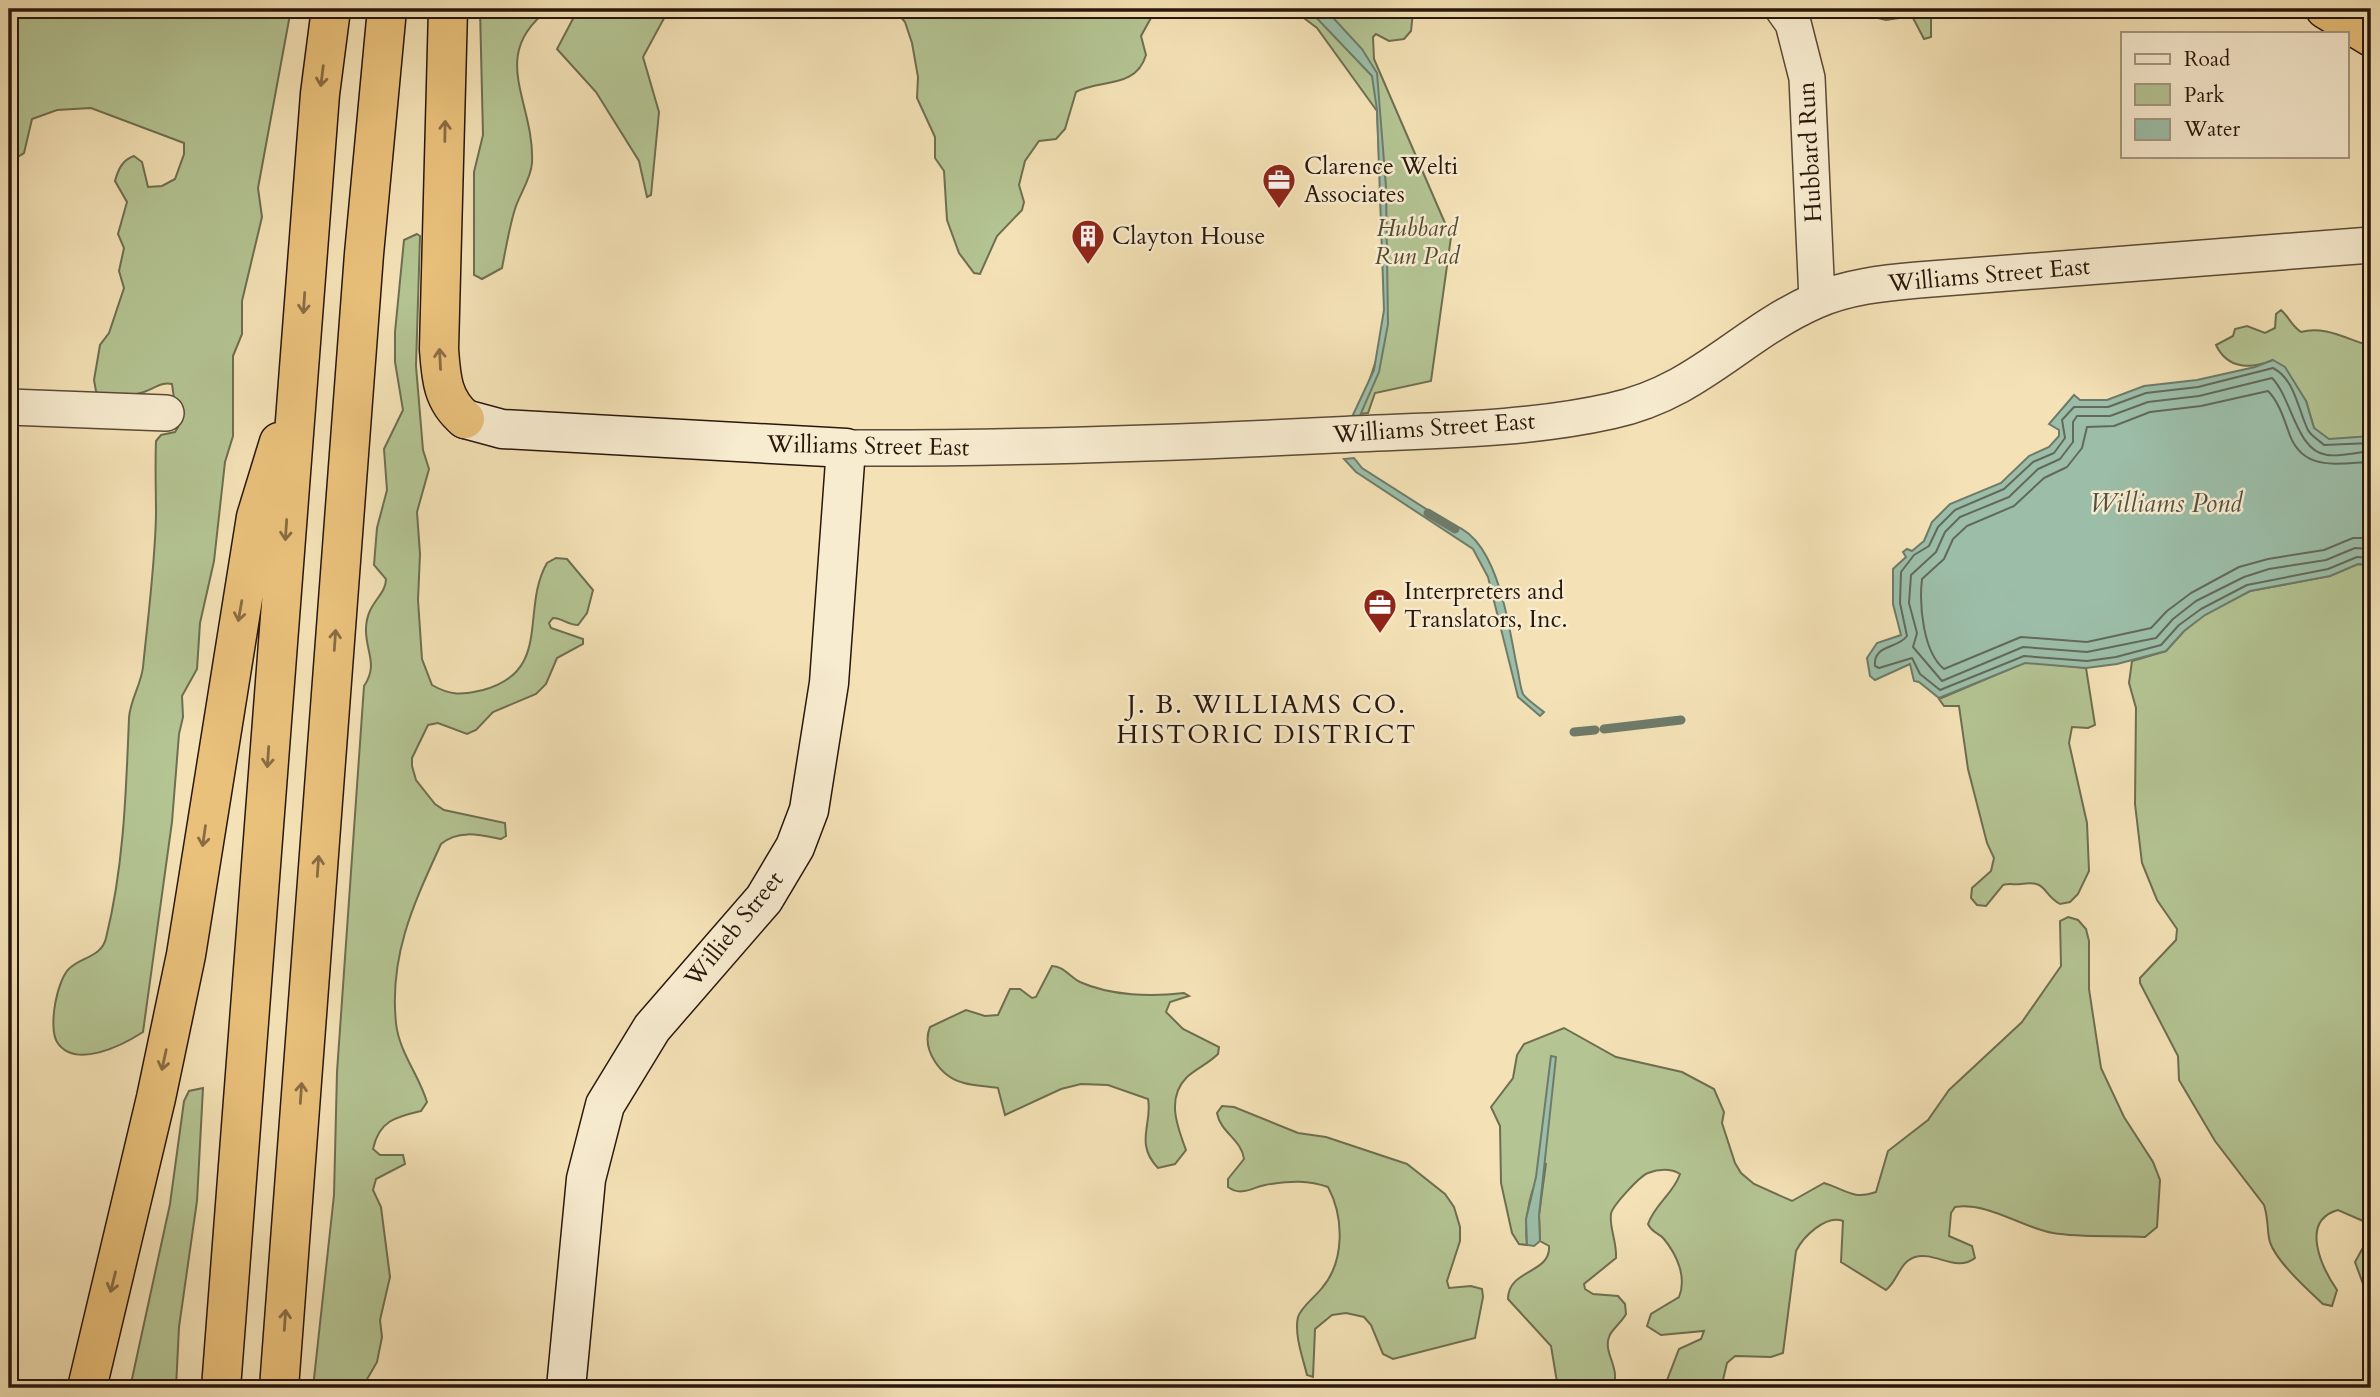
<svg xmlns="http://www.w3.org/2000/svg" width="2380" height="1397" font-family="Cardo,serif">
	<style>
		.green { fill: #b4c493; stroke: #6e6e50; stroke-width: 2 }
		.water { fill: #9cbea9; stroke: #6e7b6a; stroke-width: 2 }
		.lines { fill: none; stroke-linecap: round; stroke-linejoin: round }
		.shore { stroke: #626a5a; stroke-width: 2 }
		.stream { stroke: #6e7b6a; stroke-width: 9 }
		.street-casing { stroke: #5c4a36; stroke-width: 38 }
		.secondary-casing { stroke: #29170c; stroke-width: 41 }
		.highway-casing { stroke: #29170c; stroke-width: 41 }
		.street { stroke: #f8ecd0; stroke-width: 35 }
		.secondary { stroke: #f8ecd0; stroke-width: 38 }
		.highway { stroke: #eac17b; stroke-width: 38 }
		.oneway { stroke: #8a6c44 }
		.labels { text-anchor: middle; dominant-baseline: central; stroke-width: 5; stroke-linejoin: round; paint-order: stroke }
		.street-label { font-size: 24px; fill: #29170c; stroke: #f8ecd0 }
		.poi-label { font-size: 24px; fill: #29170c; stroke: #f8ecd0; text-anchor: start }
		.park-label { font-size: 24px; font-style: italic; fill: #534b34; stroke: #f8ecd0 }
		.water-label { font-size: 26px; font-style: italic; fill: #515143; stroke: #f8ecd0 }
		.neighbourhood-label { font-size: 26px; letter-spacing: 2px; fill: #29170c; stroke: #f8ecd0 }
	</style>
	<rect width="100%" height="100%" fill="#f4e2b6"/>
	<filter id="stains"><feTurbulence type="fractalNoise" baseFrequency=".00286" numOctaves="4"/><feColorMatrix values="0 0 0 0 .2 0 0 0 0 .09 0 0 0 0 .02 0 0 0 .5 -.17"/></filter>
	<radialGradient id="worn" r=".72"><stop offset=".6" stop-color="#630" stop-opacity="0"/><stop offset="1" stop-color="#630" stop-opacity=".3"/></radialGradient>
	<!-- green -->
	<path class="green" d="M9,9H291L258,188L262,217L242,301V334L233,356V436L225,462L214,561L200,623L197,669L182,696L183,717L179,734L172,822L143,1032C123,1045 75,1070 57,1042C48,1027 57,977 71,967C83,957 102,956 106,938C124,866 126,792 129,718C130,700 141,685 143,667C148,617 155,565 156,515C156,490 155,466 156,441L161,435L175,432L178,427L172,384C161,381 151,391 140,393C128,397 113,398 100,396L96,391L94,380L100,345L109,333L124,288L119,271L124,248L118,234L127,202L115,181C118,170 122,160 134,156L142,162L148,187L162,186L175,179L184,154V143L91,108L57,110L32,119L24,153L9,162Z
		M480,9H549C487,56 535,101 532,163C531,179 519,195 515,209C509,228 506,248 502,268L482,279L474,275V172L483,135Z
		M575,9H669L643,57L659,112L651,195L647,197L639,161L596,92L557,49L576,13Z
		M894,9H1156L1141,36L1146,55C1136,89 1100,79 1076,92L1065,129L1056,139L1039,141L1025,161L1019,185L1024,202L1022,210L997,236L980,274L974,273L959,253L947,220L944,171L935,158V137L917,98L918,77L912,43L905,22Z
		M1292,9H1411L1413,12L1411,31L1404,39L1389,41L1376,34L1373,37L1374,59L1451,237L1431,381L1375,393L1368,413L1358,414L1387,328L1377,111L1317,28Z
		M1868,9H1931V37L1924,39L1912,16L1886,20L1874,17Z
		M417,234L420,236L416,366L423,450L429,469L417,512L420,554L418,600L422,659L432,685C451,696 462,695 483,690C553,671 520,610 547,563L556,558L567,559L593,590L587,613L578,625C568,625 562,618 553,618L549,623L551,628L583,639V644L557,658L546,684L536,694L493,712L476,730L467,734L438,723L428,725L412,758V766L416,780L435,804L444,810L505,823L506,836L501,839C481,835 458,829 441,844C414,903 389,955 396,1023C399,1052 419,1075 427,1102L421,1111C395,1117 379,1121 373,1149L380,1155H403L405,1164L376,1179L373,1190L381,1207L390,1277L380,1320L382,1337L377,1362L362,1388H313L334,1195L337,1072L364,686C379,664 365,651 366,628C367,602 386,596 386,579L374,565L377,528L387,490L384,449L403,410L395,362V332L404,240Z
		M2281,310C2289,317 2291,325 2301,332C2325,325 2348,340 2371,346V436L2329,440L2314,428L2306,401L2273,360C2252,369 2228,370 2216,345L2233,336L2235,329L2247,326L2265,333L2275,328L2276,314Z
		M2358,564L2371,565V1295L2366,1292L2355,1262L2371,1233L2370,1224L2338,1210C2299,1221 2322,1268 2337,1290L2332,1306L2323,1304C2308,1290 2272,1258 2269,1238C2267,1226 2268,1217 2264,1205L2215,1141L2179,1080L2178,1056L2140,983V978L2176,940L2177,929L2157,900L2142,863L2135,804L2136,708L2129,683L2132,661L2166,651L2184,631L2205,614L2250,591L2330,576Z
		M2026,662L2086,668L2095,725L2088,728L2072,727L2069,743L2087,823L2089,871L2078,894L2070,902L2060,904C2041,893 2048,880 2021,884C2014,885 2010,883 2003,885L1986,906L1977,905L1971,898L1972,888L1991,871L1994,858L1987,843L1968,769L1959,706H1944L1939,699Z
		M2068,917L2078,920L2086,929L2089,941V989L2101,1068L2124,1117L2153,1162L2160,1180L2157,1227L2145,1237C2115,1235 2083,1238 2053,1233C2020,1227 1989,1202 1955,1207L1951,1213L1949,1236L1972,1246L1975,1258C1956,1273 1935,1251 1915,1257C1899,1262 1898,1281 1886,1290L1841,1262L1843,1221C1826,1214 1803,1237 1796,1251L1783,1353L1771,1357L1735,1356L1727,1363L1721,1388H1664L1679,1349L1701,1339L1704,1331L1661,1335L1647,1326L1651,1314L1679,1297C1687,1277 1677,1255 1664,1239C1659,1233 1652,1233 1648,1224C1655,1204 1674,1193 1680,1174C1671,1168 1658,1169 1648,1173C1640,1176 1612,1206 1611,1214C1609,1227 1617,1242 1616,1258L1584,1284L1585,1289L1593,1294L1618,1296L1625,1304L1626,1314C1622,1322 1611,1330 1609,1337C1603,1354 1621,1367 1613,1388H1558L1551,1346L1508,1299C1508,1269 1551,1274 1549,1246L1540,1241L1539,1215L1546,1163C1530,1186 1524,1217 1527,1245L1519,1244L1512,1233L1501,1183L1500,1126L1491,1107L1513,1078L1517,1055L1524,1044L1564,1028L1616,1057L1682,1072L1714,1089L1724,1112L1722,1123L1735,1163L1741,1173L1754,1184L1792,1201L1824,1183C1847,1190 1852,1200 1876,1192L1888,1151L1928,1120L1949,1090L2022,1022L2061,966L2060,921Z
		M1052,966C1063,966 1070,977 1080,982C1111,996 1152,997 1184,993L1189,996L1170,1002L1166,1012L1183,1029L1219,1047L1218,1054C1209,1063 1196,1069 1187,1077C1166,1098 1177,1126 1186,1150L1175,1164L1158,1168C1134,1143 1153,1123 1148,1099L1108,1085L1081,1084L1061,1089L1005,1115L998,1088C987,1086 975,1086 964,1083C940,1077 921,1049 930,1027L966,1010L985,1016L998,1015L1010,989H1020L1032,998L1036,997Z
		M203,1088L197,1201L179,1327L176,1388H130L170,1204L184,1101L189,1091Z
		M1222,1106L1234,1107L1298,1133L1326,1137L1407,1164L1445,1194L1454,1207L1460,1227V1241L1447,1281L1449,1288L1471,1286L1482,1289L1483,1297L1475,1338L1393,1359L1383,1354L1371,1325L1364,1317L1346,1313L1332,1315L1315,1329L1313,1377L1307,1375C1303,1358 1294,1335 1298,1317C1301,1307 1315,1297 1322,1288C1345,1261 1344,1217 1328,1187C1308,1180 1291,1181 1271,1184C1255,1185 1243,1198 1228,1187V1179L1244,1159C1242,1140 1220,1132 1217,1113Z"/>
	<!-- water -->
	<path class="water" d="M1308,9H1325L1362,49L1377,73L1386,187L1388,324L1379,372L1359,418L1352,417L1374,370L1384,310L1377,110L1372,76Z
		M2273,360L2285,367L2306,401L2314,428L2329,439L2371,436V565L2358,564L2330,576L2250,591L2205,615L2184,631L2166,651L2117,664L2086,668L2025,663L1939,698L1919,682L1914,681L1910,664L1875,680L1870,676L1867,658L1877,643L1901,635L1893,604V569L1906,557L1903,552L1907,549L1912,551L1924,541L1932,522L1950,504L2001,483L2029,456L2049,447L2059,436V430L2049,424L2074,395L2080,400H2107L2144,386L2197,380L2255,367Z
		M1354,458L1362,468L1434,514L1440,523C1497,523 1508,625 1517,667C1519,675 1520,687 1523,694C1527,700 1538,707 1544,712L1540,716L1518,697L1488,577L1473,549L1356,472L1344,459Z
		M1551,1056L1556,1057L1539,1215L1540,1241L1534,1246L1527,1245L1526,1219L1536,1177Z"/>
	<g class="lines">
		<!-- shore -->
		<path class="shore" d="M2371,443L2324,445C2319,440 2311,436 2308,430C2298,410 2295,379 2273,368L2198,387L2146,393L2108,407H2074L2062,420L2065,438L2054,453L2033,462L2004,489L1955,510L1938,527L1929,546L1914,555L1901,572L1900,603L1907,636C1898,649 1873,644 1875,666L1879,668L1912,658L1920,674L1940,690L2024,656L2087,661L2116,657L2161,645L2179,625L2201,609L2247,585L2328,569L2357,557L2371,558
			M2371,451C2358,452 2341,457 2327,455C2296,451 2292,398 2272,378L2199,396L2148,402L2110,416H2077L2073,422V442L2060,459L2038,469L2009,497L1960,517L1945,532L1936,552L1911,575L1909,603L1917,633L1913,647L1942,681L2023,647L2087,652L2156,638L2173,619L2196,601L2244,577L2269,569L2326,560L2355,548L2371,549
			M2371,462C2337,463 2301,473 2288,430C2283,416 2278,401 2268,391L2201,406L2150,412L2114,426L2087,427L2082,448L2067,467L2044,478L2014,506L1967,526L1953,539L1944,559L1922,579C1919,605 1923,652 1944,669L2021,637L2087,642L2151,628L2167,611L2191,593L2239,567L2268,559L2324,550L2353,538H2371"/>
		<!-- stream -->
		<path class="stream" d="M1428,513L1455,529
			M1604,729L1681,720
			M1574,732L1595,730"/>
		<defs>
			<path id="street" d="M1783,9L1793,23L1807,78L1817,300
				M9,407L166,413
				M846,448C1009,449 1171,443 1334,435C1425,430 1522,431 1611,411C1699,392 1740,334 1815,301C1847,287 1883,283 1918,280L2371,245"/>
			<path id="secondary" d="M465,419L502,429L846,448L829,683L809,810L795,847L764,899L652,1028L605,1105L586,1179L566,1388"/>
			<path id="highway" d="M448,9L439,349C441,377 442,400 465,419
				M2325,9L2371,37
				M87,1388L156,1098L186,955L256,517L279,442
				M221,1388L320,94L331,9
				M279,1388L364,254L387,9"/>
		</defs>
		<!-- street casing -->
		<use href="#street" class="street-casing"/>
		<!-- secondary casing -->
		<use href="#secondary" class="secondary-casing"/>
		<!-- highway casing -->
		<use href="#highway" class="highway-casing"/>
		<!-- street -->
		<use href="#street" class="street"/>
		<!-- secondary -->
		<use href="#secondary" class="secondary"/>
		<!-- highway -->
		<use href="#highway" class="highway"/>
	</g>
	<!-- one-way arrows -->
	<defs><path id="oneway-shaft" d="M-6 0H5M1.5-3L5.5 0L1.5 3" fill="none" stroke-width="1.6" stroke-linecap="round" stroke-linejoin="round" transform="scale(1.75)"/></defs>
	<g class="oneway">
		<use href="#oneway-shaft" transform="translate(322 76) rotate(97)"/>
		<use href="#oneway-shaft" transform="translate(445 131) rotate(-89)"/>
		<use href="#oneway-shaft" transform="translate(304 303) rotate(94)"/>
		<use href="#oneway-shaft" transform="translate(440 359) rotate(-93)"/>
		<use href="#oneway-shaft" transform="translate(286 530) rotate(94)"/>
		<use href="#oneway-shaft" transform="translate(240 611) rotate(100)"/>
		<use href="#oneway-shaft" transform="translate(335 640) rotate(-86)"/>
		<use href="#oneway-shaft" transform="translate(268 757) rotate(94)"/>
		<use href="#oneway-shaft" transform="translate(204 836) rotate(98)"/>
		<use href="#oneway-shaft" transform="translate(318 866) rotate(-86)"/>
		<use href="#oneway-shaft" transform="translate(164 1060) rotate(102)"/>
		<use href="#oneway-shaft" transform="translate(301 1093) rotate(-86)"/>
		<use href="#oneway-shaft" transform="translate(113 1282) rotate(104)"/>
		<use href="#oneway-shaft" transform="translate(285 1320) rotate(-86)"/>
	</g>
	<!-- icons -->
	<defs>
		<symbol id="office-pin" viewBox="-11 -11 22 30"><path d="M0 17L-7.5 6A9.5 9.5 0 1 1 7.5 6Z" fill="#8f2418" stroke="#f8ecd0"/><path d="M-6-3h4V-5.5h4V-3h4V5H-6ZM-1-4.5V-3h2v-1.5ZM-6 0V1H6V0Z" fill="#fff"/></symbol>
		<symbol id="building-pin" viewBox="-11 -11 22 30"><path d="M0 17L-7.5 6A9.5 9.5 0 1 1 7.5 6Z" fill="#8f2418" stroke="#f8ecd0"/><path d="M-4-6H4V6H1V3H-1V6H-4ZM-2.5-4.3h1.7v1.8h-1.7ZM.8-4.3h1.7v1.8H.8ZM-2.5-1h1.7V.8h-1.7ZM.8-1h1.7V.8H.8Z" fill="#fff"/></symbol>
	</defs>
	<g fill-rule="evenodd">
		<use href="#office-pin" x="1260" y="161" width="38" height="52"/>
		<use href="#building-pin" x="1069" y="217" width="38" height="52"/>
		<use href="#office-pin" x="1361" y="586" width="38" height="52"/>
	</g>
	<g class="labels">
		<!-- street labels -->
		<g class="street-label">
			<text transform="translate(1810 152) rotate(-93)">Hubbard Run</text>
			<text transform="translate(1989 275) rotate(-5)">Williams Street East</text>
			<text transform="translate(1434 428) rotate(-4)">Williams Street East</text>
			<text transform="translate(868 446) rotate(1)">Williams Street East</text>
			<text transform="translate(734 929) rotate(-51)">Willieb Street</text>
		</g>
		<!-- poi labels -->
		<g class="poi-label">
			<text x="1304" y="166">Clarence Welti<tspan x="1304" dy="28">Associates</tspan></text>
			<text x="1112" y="236">Clayton House</text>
			<text x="1404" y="591">Interpreters and<tspan x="1404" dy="28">Translators, Inc.</tspan></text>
		</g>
		<!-- park labels -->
		<g class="park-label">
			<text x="1417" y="228">Hubbard<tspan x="1417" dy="28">Run Pad</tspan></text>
		</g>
		<!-- water labels -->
		<g class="water-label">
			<text x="2166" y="503">Williams Pond</text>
		</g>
		<!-- neighbourhood labels -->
		<g class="neighbourhood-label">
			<text x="1267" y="704">J. B. WILLIAMS CO.<tspan x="1267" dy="30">HISTORIC DISTRICT</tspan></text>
		</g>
	</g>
	<!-- margin -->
	<rect width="2380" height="1397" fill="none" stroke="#f4e2b6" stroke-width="35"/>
	<rect x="10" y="10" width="2359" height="1376" fill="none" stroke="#29170c" stroke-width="3.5"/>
	<rect x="18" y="18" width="2345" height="1362" fill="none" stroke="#29170c" stroke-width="2"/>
	<!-- legend -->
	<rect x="2121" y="32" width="228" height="126" fill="#f8ecd0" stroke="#a59782" stroke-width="2"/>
	<rect x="2135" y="54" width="35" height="10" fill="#f8ecd0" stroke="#a59782" stroke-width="2"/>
	<text x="2184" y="66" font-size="21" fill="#29170c">Road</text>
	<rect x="2135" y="84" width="35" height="21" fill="#b4c493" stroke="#a59782" stroke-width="2"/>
	<text x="2184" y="102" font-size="21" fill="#29170c">Park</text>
	<rect x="2135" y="119" width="35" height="21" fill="#9cbea9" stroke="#a59782" stroke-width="2"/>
	<text x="2184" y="136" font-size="21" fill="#29170c">Water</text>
	<rect width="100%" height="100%" filter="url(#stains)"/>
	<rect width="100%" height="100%" fill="url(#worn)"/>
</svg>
